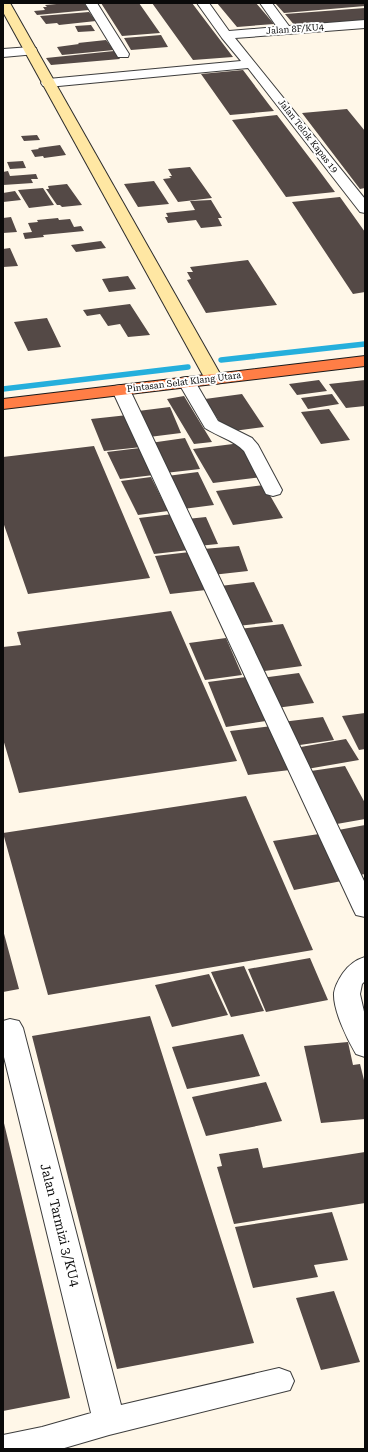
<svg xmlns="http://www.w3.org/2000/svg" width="368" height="1452" font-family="'Roboto Serif',serif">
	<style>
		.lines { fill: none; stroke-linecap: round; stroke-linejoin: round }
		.stream { stroke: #25afdc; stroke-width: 5.5 }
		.building { fill: #544946 }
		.street-casing { stroke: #3d3d3d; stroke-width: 2 }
		.secondary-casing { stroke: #2c2c2c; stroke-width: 2 }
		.highway-casing { stroke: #1b1b1b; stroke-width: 2 }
		.street { fill: #fff; fill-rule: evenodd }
		.secondary { fill: #ffe7a3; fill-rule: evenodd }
		.highway { fill: #ff7e46; fill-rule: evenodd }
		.labels { text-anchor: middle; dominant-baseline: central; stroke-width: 4; stroke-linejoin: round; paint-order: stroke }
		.far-street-label { font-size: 9px; fill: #0a0a0a; stroke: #fff }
		.near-street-label { font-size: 13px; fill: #0a0a0a; stroke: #fff }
	</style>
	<rect width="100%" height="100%" fill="#fff7e8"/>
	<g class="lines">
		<!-- stream -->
		<path class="stream" d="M221,360L365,344
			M3,389L188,367"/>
	</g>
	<!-- building -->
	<path class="building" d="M68,3H84L89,10L37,15L34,11L45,10L43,7H47L45,5Z
		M101,3H139L160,33L122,36Z
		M152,3H192L233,57L193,60Z
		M217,3H256L274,24L237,27Z
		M275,3H365V6L284,13Z
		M365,8V21L296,27L285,14Z
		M89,12L96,21L59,25L57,23L46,24L40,16Z
		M91,25L95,31L78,32L75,26Z
		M161,35L168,47L131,50L124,38Z
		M106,40L114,50L62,55L57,47L79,44L78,43Z
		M114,51L120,59L51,65L46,58Z
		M243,70L270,106L274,111L230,115L201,74Z
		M347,109L365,131V188L360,189L302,113Z
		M277,115L315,165L335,192L286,197L232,120Z
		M37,135L40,140L24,141L21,136Z
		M60,145L66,155L44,158L43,156L35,157L31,150L39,149L38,148Z
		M23,161L26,168L10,169L7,162Z
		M190,167L212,198L178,202L163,179L171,178L169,176H172L168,169Z
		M8,171L10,176L36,174L38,179H31L33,183L3,185V172Z
		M154,181L169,204L138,207L124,184Z
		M67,184L82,205L62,207L60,205H57L46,189H49L48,186Z
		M43,188L54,205L29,208L18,190Z
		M15,191L21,200L3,202V193Z
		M340,197L365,232V292L353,294L292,202Z
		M211,200L222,218H218L222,226L201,228L196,220L168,223L165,217H168L166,213L195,210L190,201Z
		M11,217L17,232L3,233V218Z
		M58,218L59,220L70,219L74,227L81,226L84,231L43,235L44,237L25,239L23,233L32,232L28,223L38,222L37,220Z
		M101,241L106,248L76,252L71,245Z
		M10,248L18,266L3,267V249Z
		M248,260L277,305L206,313L187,280L191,279L187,272H193L190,267Z
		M128,276L136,289L109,292L102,279Z
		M130,304L150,335L128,337L120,324L108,326L100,314L87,316L83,310Z
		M47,318L61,347L28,351L14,322Z
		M319,380L327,391L297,395L289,384Z
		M365,380V406L346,408L329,384Z
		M242,394L264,427L226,432L205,399Z
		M332,394L339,404L308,409L301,398Z
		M184,396L212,442L194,444L167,399Z
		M170,407L181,433L149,437L138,411Z
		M329,409L350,440L321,444L301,412Z
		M128,415L142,447L104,451L91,419Z
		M185,438L200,469L165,473L150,443Z
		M241,443L262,477L213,483L193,449Z
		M94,446L150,578L28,594L3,522V457Z
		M140,448L154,475L120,479L107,452Z
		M198,472L214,505L183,509L167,476Z
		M151,477L168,511L138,515L121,481Z
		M264,485L283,518L233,525L216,491Z
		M173,514L189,550L154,554L139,518Z
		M206,517L218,544L198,546L187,519Z
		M239,546L248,571L212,575L203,549Z
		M190,552L206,590L170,594L155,556Z
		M254,582L273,622L237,626L220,586Z
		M171,611L237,761L19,793L3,739V647L21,645L17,632Z
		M283,624L302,666L257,672L239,629Z
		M226,638L242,675L205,680L189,643Z
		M299,673L314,703L276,708L261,678Z
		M246,677L266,721L226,727L208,682Z
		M365,713V749L359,750L342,716Z
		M323,717L334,740L293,746L282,722Z
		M272,726L290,770L248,775L230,731Z
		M346,739L359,760L307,769L295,748Z
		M345,766L365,803V819L331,825L304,772Z
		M246,796L313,950L48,995L3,833Z
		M365,825V874L355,876L333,831Z
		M319,834L342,881L294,890L273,841Z
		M3,930L19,989L3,992Z
		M310,958L328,1000L266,1012L248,969Z
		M244,966L264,1011L231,1017L211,972Z
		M209,974L228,1015L172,1027L155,985Z
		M150,1016L254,1343L117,1369L32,1036Z
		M243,1034L260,1076L187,1089L172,1047Z
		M348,1042L353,1065L360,1064L365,1084V1106H364L365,1119L321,1123L304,1046Z
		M266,1082L282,1121L206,1136L192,1097Z
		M3,1119L70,1398L3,1411Z
		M258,1148L263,1168L365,1152V1203L234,1224L217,1167L222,1166L219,1154Z
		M332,1212L348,1260L314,1265L318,1277L253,1288L235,1227Z
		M334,1291L360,1362L321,1370L296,1298Z"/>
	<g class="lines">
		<defs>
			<path id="street" d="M85,3H97L129,54L128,57H118Z
				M197,3H209L229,31L277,27L260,3H272L289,26L365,20V28L235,38L365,199V213L360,212L248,68L48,87L43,86L41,83L43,80L48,79L241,61L222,38Z
				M31,47L36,48L37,51L36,54L3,57V49Z
				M187,377L193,378L218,421L252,438L258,445L282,490L280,494L273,496L266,494L244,451C234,440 217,436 205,428L178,382L181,378Z
				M121,385L127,386L130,390L365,883V917L356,915L353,909L112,390L115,386Z
				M365,957V981L362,984L360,994L365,1016V1057L356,1054C347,1039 333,1010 334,993C335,986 339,979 343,973C349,965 355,960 365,957Z
				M10,1019L19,1021L23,1028L121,1405L279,1368L290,1372L294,1381L290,1390L109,1435L61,1449H3V1435L42,1427L91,1413L3,1053V1021Z"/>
			<path id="secondary" d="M3,3H10L223,379L220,383L214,384L208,383L205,379L3,12Z"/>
			<path id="highway" d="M365,356V366L3,409V399Z"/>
		</defs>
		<!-- street casing -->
		<use href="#street" class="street-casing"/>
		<!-- secondary casing -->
		<use href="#secondary" class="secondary-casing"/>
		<!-- highway casing -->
		<use href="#highway" class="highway-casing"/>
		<!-- street -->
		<use href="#street" class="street"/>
		<!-- secondary -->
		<use href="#secondary" class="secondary"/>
		<!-- highway -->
		<use href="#highway" class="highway"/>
	</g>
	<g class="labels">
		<!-- far-street labels -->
		<g class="far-street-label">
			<text transform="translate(295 29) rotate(-4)">Jalan 8F/KU4</text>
			<text transform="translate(308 136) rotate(52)">Jalan Telok Kapas 19</text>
			<text transform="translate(184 382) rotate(-7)">Pintasan Selat Klang Utara</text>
		</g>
		<!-- near-street labels -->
		<g class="near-street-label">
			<text transform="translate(60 1225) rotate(76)">Jalan Tarmizi 3/KU4</text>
		</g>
	</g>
	<!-- border -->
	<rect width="368" height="1452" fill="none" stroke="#0a0a0a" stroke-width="8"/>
</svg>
